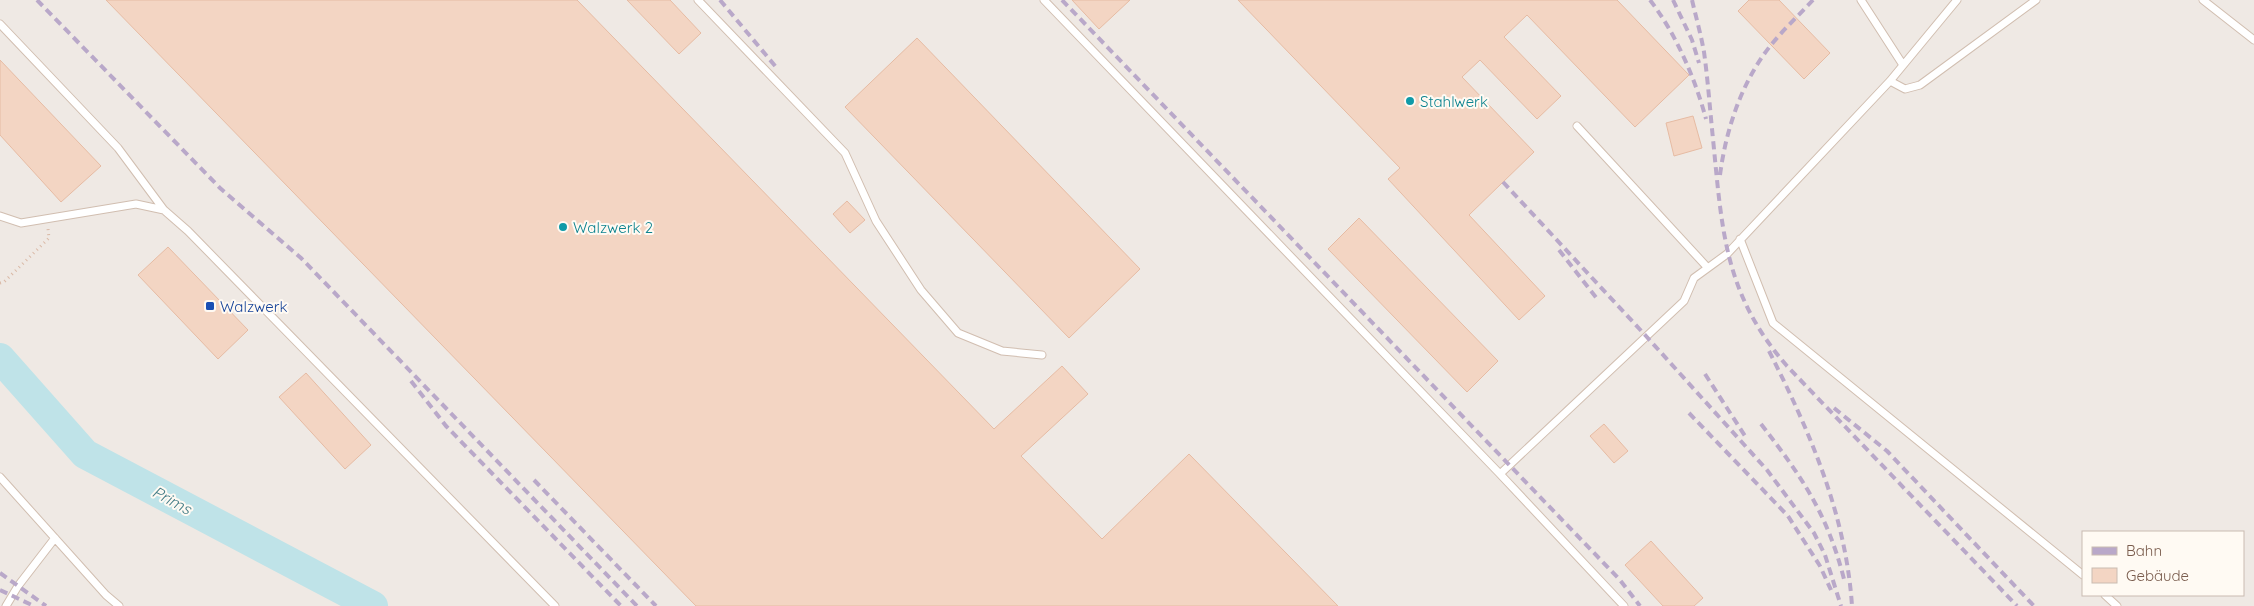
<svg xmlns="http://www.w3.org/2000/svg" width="2254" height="606" font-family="Quicksand,sans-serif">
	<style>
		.industrial { fill: #efe9e4; fill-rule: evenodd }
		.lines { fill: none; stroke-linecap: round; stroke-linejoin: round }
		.river { stroke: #bfe3e8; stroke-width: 30 }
		.building { fill: #f3d5c3; stroke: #e6bba3 }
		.lane-casing { stroke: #d1beb0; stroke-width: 9 }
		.path { stroke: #d9b8a5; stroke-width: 3; stroke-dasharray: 1 4; stroke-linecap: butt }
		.lane { stroke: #fff; stroke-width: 7 }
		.rail { stroke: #b9a8c9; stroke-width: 4; stroke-dasharray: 8 5; stroke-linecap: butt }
		.culture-dot { fill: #0f9aa8; stroke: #fffaf3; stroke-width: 2 }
		.transit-dot { fill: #1a4fb4; stroke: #fffaf3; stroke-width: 2 }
		.labels { text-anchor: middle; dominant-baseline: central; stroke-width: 4; stroke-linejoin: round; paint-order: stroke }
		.culture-label { font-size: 15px; fill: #0d838f; stroke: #fffaf3; text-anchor: start }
		.transit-label { font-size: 15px; fill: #164399; stroke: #fffaf3; text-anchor: start }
		.water-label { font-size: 16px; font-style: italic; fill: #437c86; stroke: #fffaf3 }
	</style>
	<rect width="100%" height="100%" fill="#fdf6ec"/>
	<!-- industrial -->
	<path class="industrial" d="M0,0H2254V606H0ZM2083,532H2243V595H2083Z"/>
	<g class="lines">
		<!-- river -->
		<path class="river" d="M0,358L85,454L373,606"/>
	</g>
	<!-- building -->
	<path class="building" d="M106,0H577L994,429L1062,366L1088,394L1021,456L1102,539L1189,454L1338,606H696Z
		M627,0H670L701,33L679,54Z
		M1072,0H1130L1099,29Z
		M1238,0H1617L1689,75L1635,127L1527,15L1504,37L1561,96L1537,119L1480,60L1462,77L1534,152L1469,215L1545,296L1519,320L1388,179L1400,168Z
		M1749,0H1779L1830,53L1804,79L1738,11Z
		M917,38L1140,269L1069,338L845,107Z
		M0,60L101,166L61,202L0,135Z
		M1693,116L1702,148L1674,156L1666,123Z
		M847,201L865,220L850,233L833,214Z
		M1359,218L1498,361L1467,392L1328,249Z
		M168,247L248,330L218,359L138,275Z
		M306,373L371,445L345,469L279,397Z
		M1604,424L1628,451L1614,463L1590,436Z
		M1651,541L1703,598L1694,606H1663L1625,565Z"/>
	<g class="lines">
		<defs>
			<path id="lane" d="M698,0L845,153L876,221L921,290L958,333L1002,351L1042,355
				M1044,0L1500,474L1684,301L1694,278L1727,254L1890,81L1957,0
				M1861,0L1903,65
				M2203,0L2254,40
				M0,24L118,148L164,210
				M1890,81L1905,89L1920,85L2036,0
				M1577,126L1707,267
				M0,216L21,223L136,204L164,210L188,231L555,606
				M1740,239L1773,323L2083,575
				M1500,474L1624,606
				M0,477L106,595L119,606
				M2105,595L2117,606
				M6,606L18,586L55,538"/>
		</defs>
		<!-- lane casing -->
		<use href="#lane" class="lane-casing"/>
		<!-- path -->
		<path class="path" d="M0,283L4,282L49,238L48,229"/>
		<!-- lane -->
		<use href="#lane" class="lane"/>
		<!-- rail -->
		<path class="rail" d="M37,0L220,188L301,258L637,606
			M720,0L776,67
			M1062,0L1620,580L1640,606
			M1650,0C1676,34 1695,78 1706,119
			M1673,0L1692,40L1699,63
			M1692,0C1696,17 1701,35 1704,52C1708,81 1710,110 1713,139C1722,229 1724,294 1787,366L2017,606
			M1720,175C1726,129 1742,81 1771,45C1784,29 1799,15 1813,0
			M1503,182L1646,336L1767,470L1814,533L1825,555L1841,606
			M1559,250L1598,300
			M1769,351C1810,432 1846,515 1852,606
			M1705,374L1747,439
			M411,381L446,426L621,606
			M1834,408L1887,451L2034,606
			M1689,413L1788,516L1820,566L1831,590
			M1761,424C1802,477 1827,513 1844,579
			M534,480L656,606
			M0,573L46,606
			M0,590L34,606"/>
	</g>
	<!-- markers -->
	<g class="culture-dot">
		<circle cx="1410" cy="101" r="5"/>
		<circle cx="563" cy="227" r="5"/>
	</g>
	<rect class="transit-dot" x="205" y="301" width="10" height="10" rx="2.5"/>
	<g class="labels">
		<!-- culture labels -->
		<g class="culture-label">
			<text x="1420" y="101">Stahlwerk</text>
			<text x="573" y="227">Walzwerk 2</text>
		</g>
		<!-- transit labels -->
		<g class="transit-label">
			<text x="220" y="306">Walzwerk</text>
		</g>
		<!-- water labels -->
		<g class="water-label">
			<text transform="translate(172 500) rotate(28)">Prims</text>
		</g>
	</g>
	<!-- legend -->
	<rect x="2082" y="531" width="162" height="65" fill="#fffaf3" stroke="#cabbb1"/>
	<rect x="2092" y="547" width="25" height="8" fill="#b9a8c9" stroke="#cabbb1"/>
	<text x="2126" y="556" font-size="15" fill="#7a5c4d">Bahn</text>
	<rect x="2092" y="568" width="25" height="15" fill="#f3d5c3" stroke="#cabbb1"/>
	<text x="2126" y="581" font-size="15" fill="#7a5c4d">Gebäude</text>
</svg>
